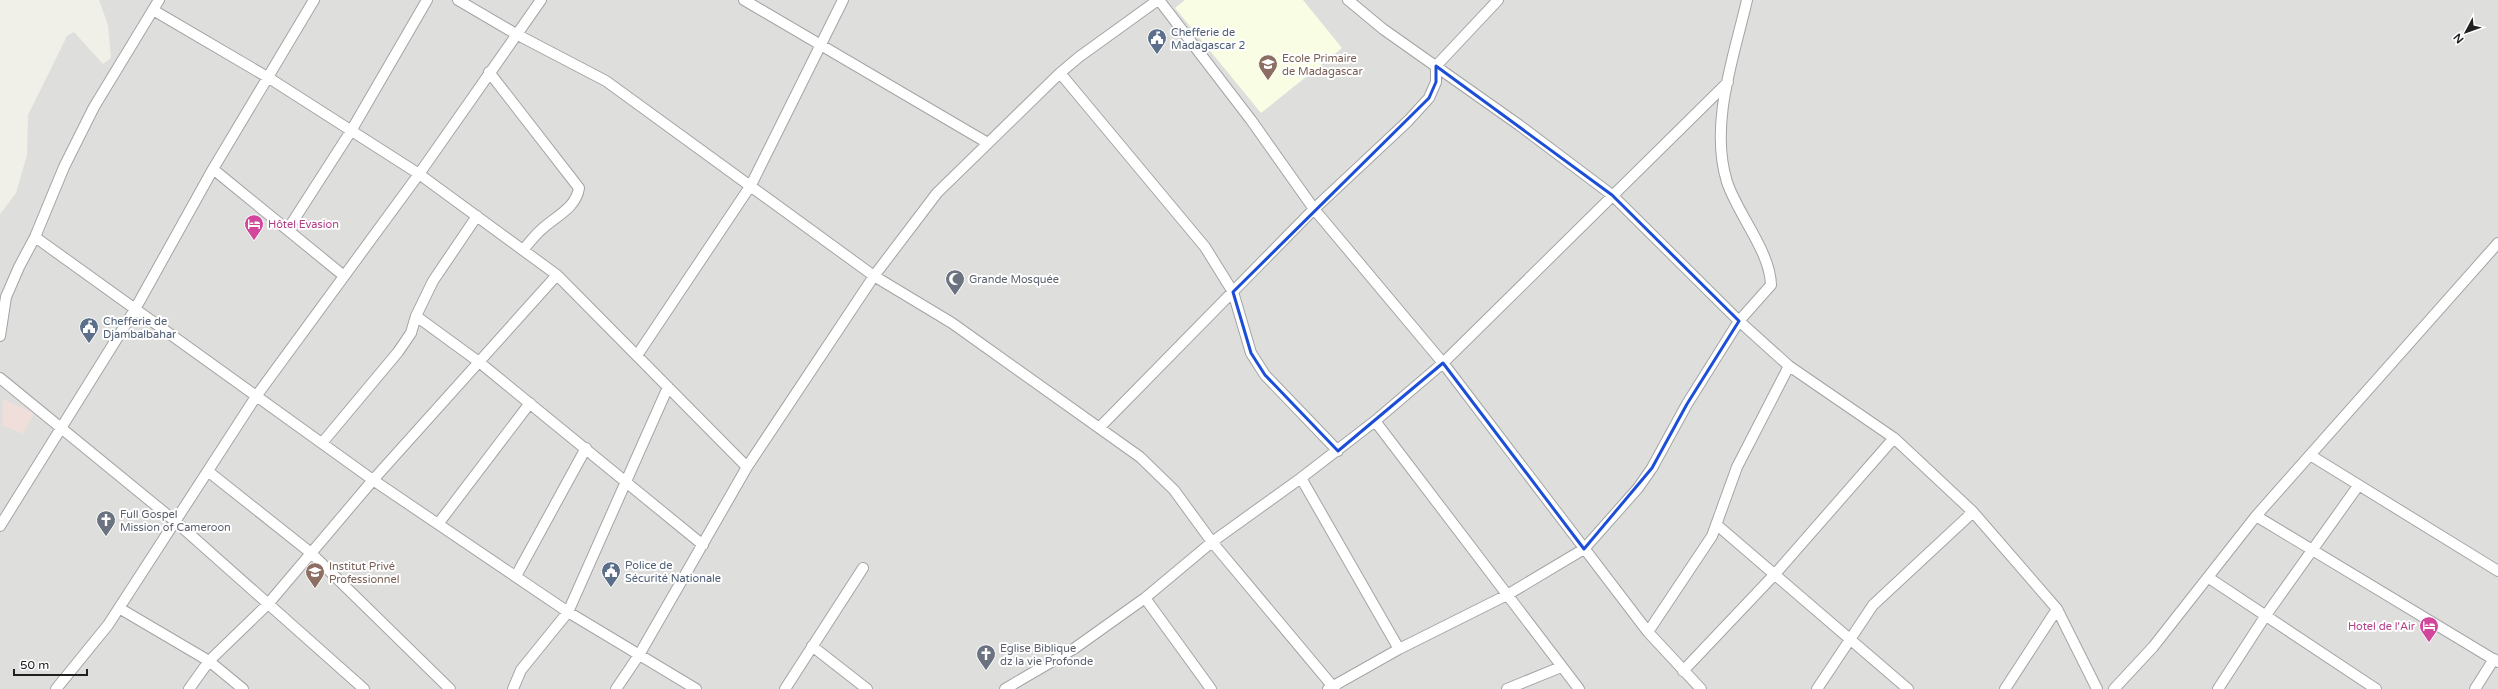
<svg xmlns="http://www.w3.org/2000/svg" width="2498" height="689" font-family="'Varela Round',sans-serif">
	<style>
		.residential { fill: #dededd }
		.commercial { fill: #efded9 }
		.education { fill: #f8fde4 }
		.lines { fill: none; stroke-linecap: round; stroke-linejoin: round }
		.minor-casing { stroke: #a4a4a4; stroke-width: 12 }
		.minor { stroke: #fff; stroke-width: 10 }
		.marked { fill: none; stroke: #1d4ed8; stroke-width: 3; stroke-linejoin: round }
		.labels { text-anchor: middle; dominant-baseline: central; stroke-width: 4; stroke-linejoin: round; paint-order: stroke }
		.service-label { font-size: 11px; fill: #4e5e75; stroke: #fff; text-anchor: start }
		.education-label { font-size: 11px; fill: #785e54; stroke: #fff; text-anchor: start }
		.hotel-label { font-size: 11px; fill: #b23c85; stroke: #fff; text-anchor: start }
		.worship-label { font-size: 11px; fill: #5b616d; stroke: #fff; text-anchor: start }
	</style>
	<rect width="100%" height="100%" fill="#f0efe8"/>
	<!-- residential -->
	<path class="residential" d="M99,0H2498V689H0V214L16,193L27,155L28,115L67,36L74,32L103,64L111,58L108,25Z"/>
	<!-- commercial -->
	<path class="commercial" d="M3,399L34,413L23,434L2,425Z"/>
	<!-- education -->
	<path class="education" d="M1185,0H1303L1342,48L1261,113L1175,8Z"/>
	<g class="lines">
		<defs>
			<path id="minor" d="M458,0L516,34L606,81L874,276L952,323L1140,457L1174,490L1212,542L1335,689
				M744,0L986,142
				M1159,0L1251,120L1314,209L1443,363L1648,632L1701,689
				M1348,0L1383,29L1519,125L1612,195L1739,321L1789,366L1894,438
				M153,10L269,78L419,174L557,275L747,467
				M489,72L579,188C576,208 556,216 542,229C535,235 529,243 523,250
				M1060,73L1205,247L1233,292L1251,353L1265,375L1338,451
				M213,169L344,276
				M288,229L351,131L427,0
				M35,237L373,480L568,612L696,689
				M416,316L479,362L703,545
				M0,336L6,297L19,267L35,237L64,167L94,107L159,0
				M638,354L751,185L843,0
				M0,378L176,522L364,689
				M1375,421L1579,689
				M1100,427L1314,209L1408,121L1429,98L1436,82V66L1498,0
				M322,443L398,352L411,333L416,316L433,281L477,216
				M2310,455L2498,571
				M209,472L311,553L450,689
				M1301,478L1399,649
				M2256,516L2498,662
				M438,524L530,403
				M1717,525L1908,689
				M0,526L134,311L213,169L314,0
				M516,576L586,448
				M2209,578L2376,689
				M1145,598L1211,689
				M119,608L209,661L243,689
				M1648,632L1712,536L1737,467L1789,366
				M812,646L867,689
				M1683,671L1775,574L1894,438L1973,512
				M56,689L108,625L257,395L419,174L541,0
				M189,689L209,661L268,604L373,480L557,275
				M513,689L521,670L568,612L668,387
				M616,689L639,655L747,467L874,276L937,193L1060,73L1079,57L1158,0
				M785,689L863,568
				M1005,689L1075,648L1145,598L1212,542L1301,478L1375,421L1443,363L1728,82
				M1328,689L1399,649L1507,595L1584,549L1638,488L1652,468L1687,404L1739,321L1771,285C1770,251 1738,215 1727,182C1709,124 1734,57 1747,0
				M1507,689L1561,667
				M1817,689L1873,605L1973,512L2057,609L2097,689
				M2005,689L2057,609
				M2114,689L2153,647L2256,516L2498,243
				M2218,689L2266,615L2358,486
				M2475,689L2494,659"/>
		</defs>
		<!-- minor casing -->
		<use href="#minor" class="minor-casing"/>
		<!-- minor -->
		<use href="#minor" class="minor"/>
	</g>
	<!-- marked area -->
	<path class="marked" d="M1436,66L1612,195L1739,321L1687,404L1652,468L1584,549L1443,363L1338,451L1265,375L1251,353L1233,292L1429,98L1436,82Z"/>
	<!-- icons -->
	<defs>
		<symbol id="civic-pin" viewBox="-11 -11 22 30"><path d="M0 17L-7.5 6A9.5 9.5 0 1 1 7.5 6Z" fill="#5c6f8a" stroke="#fff"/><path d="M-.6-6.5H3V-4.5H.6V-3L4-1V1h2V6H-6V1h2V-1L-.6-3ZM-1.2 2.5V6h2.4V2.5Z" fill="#fff"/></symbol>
		<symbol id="school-pin" viewBox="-11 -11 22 30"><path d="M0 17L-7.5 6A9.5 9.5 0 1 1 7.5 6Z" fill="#8d6e63" stroke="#fff"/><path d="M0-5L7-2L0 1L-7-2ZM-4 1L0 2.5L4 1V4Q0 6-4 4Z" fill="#fff"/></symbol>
		<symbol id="hotel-pin" viewBox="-11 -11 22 30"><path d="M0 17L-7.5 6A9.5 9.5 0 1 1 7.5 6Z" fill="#d1479c" stroke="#fff"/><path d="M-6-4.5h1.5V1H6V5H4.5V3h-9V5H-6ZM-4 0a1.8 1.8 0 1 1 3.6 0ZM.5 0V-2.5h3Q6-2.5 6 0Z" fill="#fff"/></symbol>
		<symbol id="mosque-pin" viewBox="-11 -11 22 30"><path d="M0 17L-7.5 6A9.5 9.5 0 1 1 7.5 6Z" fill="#6b7280" stroke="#fff"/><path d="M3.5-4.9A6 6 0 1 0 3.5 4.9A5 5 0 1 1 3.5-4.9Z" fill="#fff"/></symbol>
		<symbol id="church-pin" viewBox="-11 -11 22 30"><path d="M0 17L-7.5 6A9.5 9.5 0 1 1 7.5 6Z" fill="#6b7280" stroke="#fff"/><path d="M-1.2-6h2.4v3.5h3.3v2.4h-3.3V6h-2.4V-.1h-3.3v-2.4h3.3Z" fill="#fff"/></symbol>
		<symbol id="university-pin" viewBox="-11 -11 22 30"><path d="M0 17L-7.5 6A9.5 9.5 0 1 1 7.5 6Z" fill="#8d6e63" stroke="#fff"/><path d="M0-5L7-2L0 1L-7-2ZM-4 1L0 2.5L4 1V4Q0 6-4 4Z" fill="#fff"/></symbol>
	</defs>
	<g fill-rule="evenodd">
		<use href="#civic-pin" x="1146" y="27" width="22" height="30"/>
		<use href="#school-pin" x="1257" y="53" width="22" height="30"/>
		<use href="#hotel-pin" x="243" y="213" width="22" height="30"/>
		<use href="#mosque-pin" x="944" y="268" width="22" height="30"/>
		<use href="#civic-pin" x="78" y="316" width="22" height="30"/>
		<use href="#church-pin" x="95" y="509" width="22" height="30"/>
		<use href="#civic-pin" x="600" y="560" width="22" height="30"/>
		<use href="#university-pin" x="304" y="561" width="22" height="30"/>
		<use href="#hotel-pin" x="2418" y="615" width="22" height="30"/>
		<use href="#church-pin" x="975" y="643" width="22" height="30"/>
	</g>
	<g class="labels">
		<!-- service labels -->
		<g class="service-label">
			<text x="1171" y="32">Chefferie de<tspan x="1171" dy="13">Madagascar 2</tspan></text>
			<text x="103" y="321">Chefferie de<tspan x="103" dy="13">Djambalbahar</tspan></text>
			<text x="625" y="565">Police de<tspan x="625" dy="13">Sécurité Nationale</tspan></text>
		</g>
		<!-- education labels -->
		<g class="education-label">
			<text x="1282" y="58">Ecole Primaire<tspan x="1282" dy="13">de Madagascar</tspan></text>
			<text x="329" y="566">Institut Privé<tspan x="329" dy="13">Professionnel</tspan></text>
		</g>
		<!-- hotel labels -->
		<g class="hotel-label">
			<text x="268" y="224">Hôtel Evasion</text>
			<text x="2415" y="626" text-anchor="end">Hotel de l'Air</text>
		</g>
		<!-- worship labels -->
		<g class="worship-label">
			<text x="969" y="279">Grande Mosquée</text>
			<text x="120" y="514">Full Gospel<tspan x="120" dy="13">Mission of Cameroon</tspan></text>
			<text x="1000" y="648">Eglise Biblique<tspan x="1000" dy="13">dz la vie Profonde</tspan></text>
		</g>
	</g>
	<!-- north arrow -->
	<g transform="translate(2466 32) rotate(229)" stroke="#ffffff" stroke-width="3" paint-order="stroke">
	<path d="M0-3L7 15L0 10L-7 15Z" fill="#202020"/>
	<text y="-6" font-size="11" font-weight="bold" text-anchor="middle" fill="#202020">N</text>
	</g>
	<!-- scale -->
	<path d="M14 669v6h73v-6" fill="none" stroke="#202020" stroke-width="2"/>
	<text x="20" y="669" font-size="12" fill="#202020" stroke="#ffffff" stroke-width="3" paint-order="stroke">50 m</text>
</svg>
